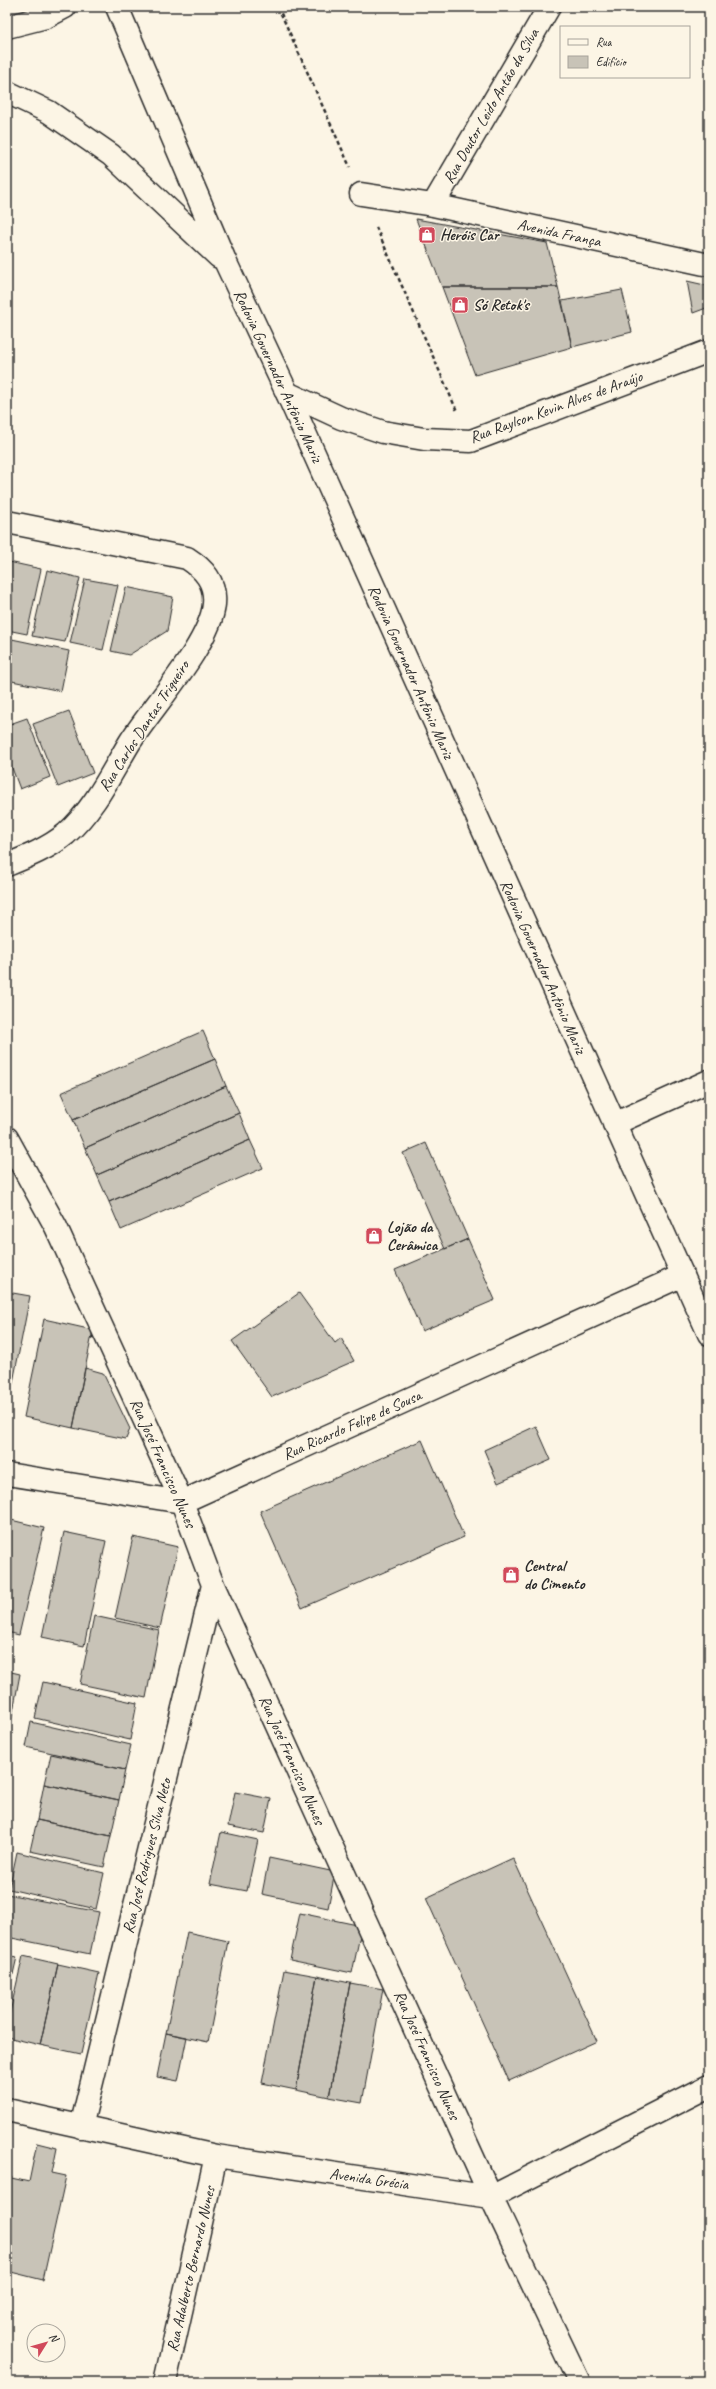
<svg xmlns="http://www.w3.org/2000/svg" width="716" height="2389" font-family="Caveat,sans-serif">
	<style>
		.building { fill: #c8c3b7; stroke: #2b2b2b }
		.lines { fill: none; stroke-linecap: round; stroke-linejoin: round }
		.street-casing { stroke: #2b2b2b; stroke-width: 25 }
		.secondary-casing { stroke: #2b2b2b; stroke-width: 25 }
		.highway-casing { stroke: #2b2b2b; stroke-width: 25 }
		.path { stroke: #2b2b2b; stroke-width: 2.5; stroke-dasharray: 4 3; stroke-linecap: butt }
		.street { stroke: #fcf5e5; stroke-width: 22 }
		.secondary { stroke: #fcf5e5; stroke-width: 22 }
		.highway { stroke: #fcf5e5; stroke-width: 22 }
		.labels { text-anchor: middle; dominant-baseline: central; stroke-width: 3; stroke-linejoin: round; paint-order: stroke }
		.street-label { font-size: 16px; fill: #2b2b2b; stroke: #fcf5e5 }
		.poi-label { font-size: 16px; font-weight: bold; fill: #2b2b2b; stroke: #fcf5e5; text-anchor: start }
	</style>
	<rect width="100%" height="100%" fill="#fcf5e5"/>
	<filter id="ink" filterUnits="userSpaceOnUse"><feTurbulence type="fractalNoise" baseFrequency=".025" numOctaves="2"/><feDisplacementMap in="SourceGraphic" scale="8" xChannelSelector="R" yChannelSelector="G"/><feConvolveMatrix kernelMatrix="1 2 1 2 8 2 1 2 1" color-interpolation-filters="sRGB"/></filter>
	<g filter="url(#ink)">
		<!-- building -->
		<path class="building" d="M416,219L547,243L558,287H442Z
			M687,281L709,286V307L693,313Z
			M442,287H558L572,347L475,375Z
			M622,290L632,332L572,347L562,301Z
			M9,562L41,569L27,634L7,630V572Z
			M47,570L80,578L65,642L32,636Z
			M85,579L118,585L103,650L70,643Z
			M126,587L173,597L167,631L129,655L111,651Z
			M7,638L69,651L61,691L7,680Z
			M69,711L93,773L58,787L33,724Z
			M27,718L50,777L20,789L7,755V725Z
			M203,1031L215,1059L73,1120L61,1093Z
			M215,1059L226,1086L85,1148L73,1120Z
			M226,1086L239,1113L97,1175L85,1148Z
			M239,1113L250,1140L109,1202L97,1175Z
			M250,1140L263,1168L121,1230L109,1202Z
			M426,1143L468,1239L445,1249L403,1153Z
			M468,1239L495,1300L422,1331L395,1270Z
			M7,1292L30,1296L7,1413Z
			M299,1293L335,1343L341,1338L354,1361L272,1397L232,1341Z
			M44,1319L93,1330L73,1428L24,1417Z
			M85,1368L103,1373L130,1429L126,1439L73,1428Z
			M536,1426L551,1460L498,1483L484,1450Z
			M422,1440L464,1537L302,1608L260,1511Z
			M7,1519L44,1528L19,1635L7,1632Z
			M64,1532L106,1541L84,1646L42,1637Z
			M133,1537L178,1547L160,1628L115,1618Z
			M94,1616L159,1630L146,1698L80,1684Z
			M7,1671L20,1674L11,1722L7,1721Z
			M43,1682L137,1703L130,1740L35,1718Z
			M31,1722L131,1745L125,1770L26,1747Z
			M51,1754L125,1770L119,1800L44,1784Z
			M44,1784L119,1800L111,1836L37,1820Z
			M235,1792L271,1799L264,1833L228,1826Z
			M37,1820L111,1836L104,1867L30,1851Z
			M221,1832L258,1840L247,1891L210,1884Z
			M17,1852L104,1873L96,1909L9,1889Z
			M269,1858L335,1872L328,1908L262,1894Z
			M513,1858L597,2041L509,2081L426,1898Z
			M7,1894L99,1912L90,1954L7,1937Z
			M300,1913L362,1926L352,1973L290,1960Z
			M187,1932L228,1941L208,2042L166,2033Z
			M7,1955L17,1957L7,2000Z
			M23,1956L58,1964L40,2045L7,2037V2025Z
			M58,1964L99,1973L81,2054L40,2045Z
			M284,1970L317,1976L296,2090L262,2083Z
			M317,1976L350,1983L329,2097L296,2090Z
			M350,1983L383,1989L362,2103L329,2097Z
			M166,2033L187,2037L178,2081L157,2077Z
			M37,2143L57,2148L52,2173L66,2176L43,2280L7,2271V2177L29,2182Z"/>
		<g class="lines">
			<defs>
				<path id="street" d="M361,194L433,205L709,265
					M433,205L549,7
					M287,393L341,418L383,432L424,439L471,441L709,351
					M7,522L187,558C204,569 216,582 214,604C211,643 152,707 130,742C110,775 95,808 66,834C49,848 27,857 7,865
					M614,1124L709,1081
					M7,1138L56,1227L182,1502L213,1585L491,2197L579,2382
					M7,1474L182,1502L683,1275
					M7,2110L216,2156L491,2197L709,2086
					M81,2127L213,1585
					M165,2382L216,2156"/>
				<path id="secondary" d="M7,27L46,17L65,7"/>
				<path id="highway" d="M117,7L226,263L287,393L709,1334
					M7,92L49,112L111,155L219,257"/>
			</defs>
			<!-- street casing -->
			<use href="#street" class="street-casing"/>
			<!-- secondary casing -->
			<use href="#secondary" class="secondary-casing"/>
			<!-- highway casing -->
			<use href="#highway" class="highway-casing"/>
			<!-- path -->
			<path class="path" d="M278,7L350,167
				M376,227L457,411"/>
			<!-- street -->
			<use href="#street" class="street"/>
			<!-- secondary -->
			<use href="#secondary" class="secondary"/>
			<!-- highway -->
			<use href="#highway" class="highway"/>
		</g>
	</g>
	<!-- icons -->
	<defs>
		<symbol id="shop-square" viewBox="-11 -11 22 22"><rect x="-9" y="-9" width="18" height="18" rx="4" fill="#d1495b" stroke="#fcf5e5"/><path d="M-5-2.5h2.3a2.7 3.5 0 0 1 5.4 0H5L5.5 6h-11ZM-1.5-2.5h3a1.5 2.3 0 0 0-3 0Z" fill="#fff"/></symbol>
	</defs>
	<g fill-rule="evenodd">
		<use href="#shop-square" x="417" y="225" width="20" height="20"/>
		<use href="#shop-square" x="450" y="295" width="20" height="20"/>
		<use href="#shop-square" x="364" y="1226" width="20" height="20"/>
		<use href="#shop-square" x="501" y="1565" width="20" height="20"/>
	</g>
	<g class="labels">
		<!-- street labels -->
		<g class="street-label">
			<text transform="translate(491 106) rotate(-60)">Rua Doutor Leido Antão da Silva</text>
			<text transform="translate(559 233) rotate(12)">Avenida França</text>
			<text transform="translate(278 376) rotate(65)">Rodovia Governador Antônio Mariz</text>
			<text transform="translate(556 407) rotate(-20)">Rua Raylson Kevin Alves de Araújo</text>
			<text transform="translate(411 672) rotate(66)">Rodovia Governador Antônio Mariz</text>
			<text transform="translate(144 726) rotate(-57)">Rua Carlos Dantas Trigueiro</text>
			<text transform="translate(543 967) rotate(66)">Rodovia Governador Antônio Mariz</text>
			<text transform="translate(352 1425) rotate(-24)">Rua Ricardo Felipe de Sousa</text>
			<text transform="translate(163 1463) rotate(66)">Rua José Francisco Nunes</text>
			<text transform="translate(292 1760) rotate(66)">Rua José Francisco Nunes</text>
			<text transform="translate(147 1856) rotate(-76)">Rua José Rodrigues Silva Neto</text>
			<text transform="translate(427 2055) rotate(66)">Rua José Francisco Nunes</text>
			<text transform="translate(369 2179) rotate(8)">Avenida Grécia</text>
			<text transform="translate(191 2269) rotate(-77)">Rua Adalberto Bernardo Nunes</text>
		</g>
		<!-- poi labels -->
		<g class="poi-label">
			<text x="440" y="235">Heróis Car</text>
			<text x="473" y="305">Só Retok's</text>
			<text x="387" y="1227">Lojão da<tspan x="387" dy="18">Cerâmica</tspan></text>
			<text x="524" y="1566">Central<tspan x="524" dy="18">do Cimento</tspan></text>
		</g>
	</g>
	<!-- margin -->
	<rect width="716" height="2389" fill="none" stroke="#fcf5e5" stroke-width="24"/>
	<rect x="12" y="12" width="692" height="2365" fill="none" stroke="#2b2b2b" stroke-width="1.5" filter="url(#ink)"/>
	<!-- legend -->
	<rect x="560" y="26" width="130" height="52" fill="#fcf5e5" stroke="#a8a49b"/>
	<rect x="568" y="39" width="20" height="6" fill="#fcf5e5" stroke="#a8a49b"/>
	<text x="596" y="46" font-size="12" fill="#2b2b2b">Rua</text>
	<rect x="568" y="56" width="20" height="12" fill="#c8c3b7" stroke="#a8a49b"/>
	<text x="596" y="66" font-size="12" fill="#2b2b2b">Edifício</text>
	<!-- north arrow -->
	<g transform="translate(46 2343) rotate(53)"><circle r="19" fill="#fcf5e5" stroke="#a8a49b"/>
	<path d="M0-3L7 15L0 10L-7 15Z" fill="#d1495b"/>
	<text y="-6" font-size="11" font-weight="bold" text-anchor="middle" fill="#2b2b2b">N</text>
	</g>
</svg>
